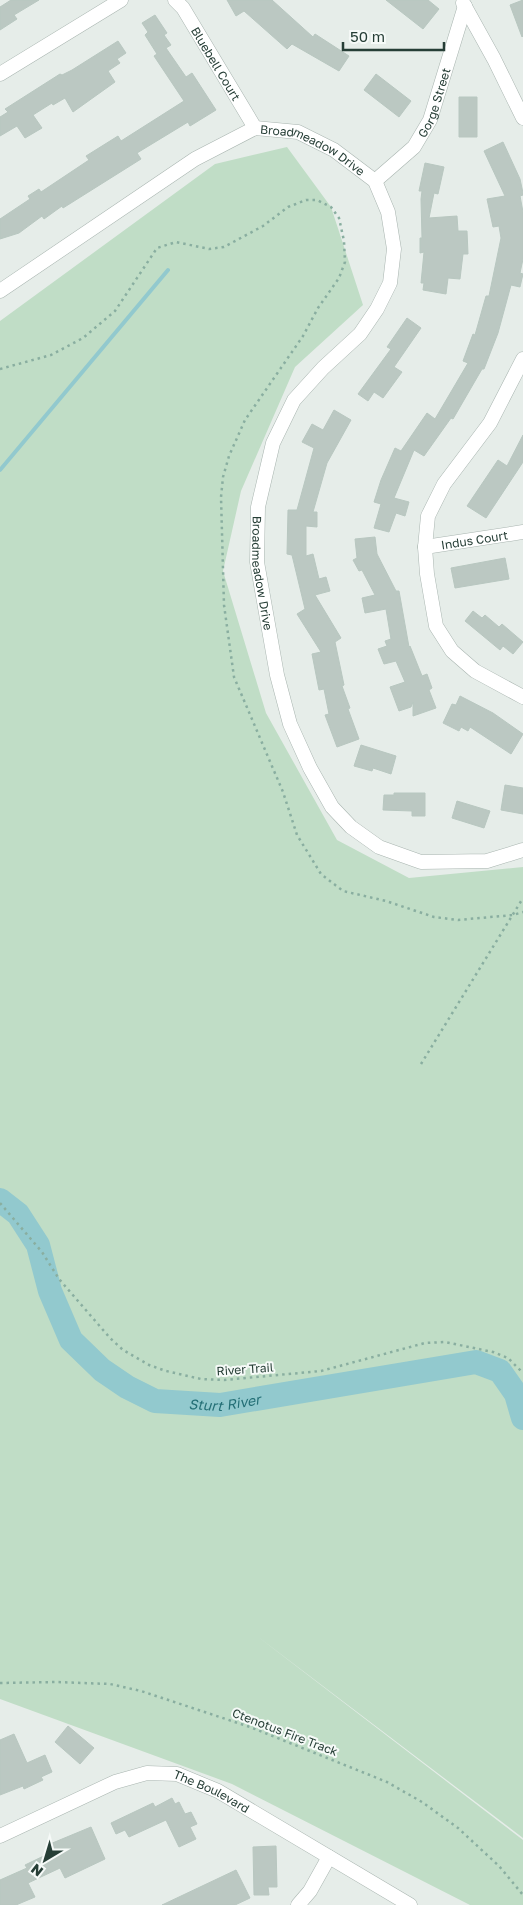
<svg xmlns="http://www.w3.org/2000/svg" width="523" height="1905" font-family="'Golos Text',sans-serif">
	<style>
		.green { fill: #c0ddc6 }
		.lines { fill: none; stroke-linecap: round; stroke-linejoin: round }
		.stream { stroke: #92c9ce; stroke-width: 4 }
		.river { stroke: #92c9ce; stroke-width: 24 }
		.building { fill: #bbc8c2; stroke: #b8c7c0 }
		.minor-casing { stroke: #a9b5b0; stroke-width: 15 }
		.path { stroke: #89aea0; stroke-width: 2.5; stroke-dasharray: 2.5 4; stroke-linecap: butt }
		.minor { stroke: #fff; stroke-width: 14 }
		.labels { text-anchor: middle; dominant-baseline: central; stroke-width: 4; stroke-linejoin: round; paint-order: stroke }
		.street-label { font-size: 12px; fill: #263e36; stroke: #f6faf8 }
		.water-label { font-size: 14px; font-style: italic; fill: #246f76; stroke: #f6faf8 }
	</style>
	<rect width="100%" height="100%" fill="#e6ede9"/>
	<!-- green -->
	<path class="green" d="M287,147L331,207L363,305L295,367L241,491L223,571L266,713L337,840L409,878L523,867V1838L240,1623L523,1840V1905H470L232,1784L0,1699V321L215,164Z"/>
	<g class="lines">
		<!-- stream -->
		<path class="stream" d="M0,470L168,270"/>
		<!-- river -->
		<path class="river" id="s1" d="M0,1200L18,1214L38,1245L50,1291L71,1340L102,1370L127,1387L155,1401L220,1405L476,1362L500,1371L516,1394L523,1418"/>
	</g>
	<!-- building -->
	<path class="building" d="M11,0H39L14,15L17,19L0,30V7Z
		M227,0H272L313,37L315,34L349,56L339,71L292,44L287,49L244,11L236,16Z
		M386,0H428L439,9L423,29Z
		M523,0V36L522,37L510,5Z
		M155,15L167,33L164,35L171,45L166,48L186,77L192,73L216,110L190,126L188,122L137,153L141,159L63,208L62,206L44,219L42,216L19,233L0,239V219L30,199L28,196L39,189L41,192L89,160L86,156L118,136L121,141L184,101L154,56L157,54L145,35L148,32L142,23Z
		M118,41L126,53L117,59L120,63L108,71L115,82L73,112L65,98L53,105L52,103L33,115L42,128L25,138L17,126L0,136V117L8,112L5,109L60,74L62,75L72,70Z
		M376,74L411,101L399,117L364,90Z
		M459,97H477V137H459Z
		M503,142L520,179L523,193V195L520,196L523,212V259L520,273L523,274L520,287L511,285L498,333L484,369H482L453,419L451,418L424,456L414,450L394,498L409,502L405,516L396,513L389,532L374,528L381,504L374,502L381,480L395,448L401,451L427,413L435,419L468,363L463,361L473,334L475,335L486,296H489L501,238L499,226L493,227L487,199L505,196L484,151Z
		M425,163L444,167L438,194L434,193L429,218L457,216L458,231H467L468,254H463L460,279L448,278L446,294L423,290L424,283H421L424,252L420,253V238H422L421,199L422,191H419Z
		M407,318L421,328L394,367L402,372L383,398L374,392L368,401L358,394L391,349L387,347Z
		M334,410L351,420L327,463L313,512H317V527L306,526V556L313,554L319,579L326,577L330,591L315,595L341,638L335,642L344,685L342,686L350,708L348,709L359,739L337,747L325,715L329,714L324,689L319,690L312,654L321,652L297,614L305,609L292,555L287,554L288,510H297L314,448L302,442L312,424L323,430Z
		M523,435V462L486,518L467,506L498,460L507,466Z
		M375,537L377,554L396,591H399L409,647L410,646L422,676L427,674L432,688L429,690L436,708L413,716V702L411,707L399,711L390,687L405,682L396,661L384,664L378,649L387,646L385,641L391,639L386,609L365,613L362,598L375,595L362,570L359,571L353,560L357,558L355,539Z
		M505,558L509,579L455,588L451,568Z
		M473,611L482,618L485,615L499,627L502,624L523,642L513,654L503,646L500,650L465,621Z
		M460,696L493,713L523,734L511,754L470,727L468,731L461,727L459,731L443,723L452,704L456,705Z
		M361,745L396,756L391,774L373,768L372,771L354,766Z
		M505,785L523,788V814L501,810Z
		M394,793H425V816H412V811L383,810L384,795H394Z
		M457,801L490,811L484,828L452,818Z
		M68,1726L94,1748L80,1764L55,1742Z
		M14,1734L27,1763L45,1755L52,1772L41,1777L43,1780L24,1789L23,1786L0,1795V1740Z
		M172,1798L175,1804L179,1802L185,1814L191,1812L197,1824L190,1827L196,1839L179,1847L166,1820L129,1837L125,1830L116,1834L111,1823L153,1803L155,1807Z
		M91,1827L105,1859L65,1878L60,1868L28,1883L35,1897L16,1905H0V1880L27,1868L25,1865L54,1851L50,1844Z
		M276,1846L277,1887H268L269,1895H254L253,1847Z
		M236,1870L250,1898L235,1905H162Z"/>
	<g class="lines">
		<defs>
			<g id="minor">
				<path id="s2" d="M175,0L183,8L255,128"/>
				<path d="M463,3L494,59L523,118"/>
				<path d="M0,74L121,0"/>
				<path id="s3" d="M375,181L414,147L430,120L465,6"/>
				<path id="s4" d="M0,291L195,159L255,128L298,132L334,150L375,181L388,212L394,249L390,283L377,309L360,334L323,368L294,400L273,443L258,507L257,562L277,675L290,724L310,768L332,807L351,827L379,847L421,862L487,861L523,850"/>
				<path d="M523,359L490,423L444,484L428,516L425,547L427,574L436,626L452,651L475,671L523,697"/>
				<path id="s5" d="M425,547L523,532"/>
				<path id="s6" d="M0,1836L115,1782L147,1773L177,1774L218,1791L410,1905"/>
				<path d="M298,1905L310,1891L329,1857"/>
			</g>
		</defs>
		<!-- minor casing -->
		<use href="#minor" class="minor-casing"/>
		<!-- path -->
		<path class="path" d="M0,369L51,355L83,338L115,311L157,248L176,242L209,249L224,247L263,226L288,207L306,200H317L331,207L339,218L344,241L345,262L339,278L318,308L303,336L245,420L229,456L223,477L221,497L224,605L234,677L283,792L297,835L321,874L343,891L386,901L434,917L458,920L513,915L523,912
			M421,1064L523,898
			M0,1203L42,1252L59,1279L110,1338L123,1350L149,1365L166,1371L201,1379L224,1380L321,1371L425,1343L445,1342L493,1352L508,1358L523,1373
			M0,1683L56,1682L110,1684L141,1691L250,1727L387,1782L422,1802L458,1828L499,1866L523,1895"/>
		<!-- minor -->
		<use href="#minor" class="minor"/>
	</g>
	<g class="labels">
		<!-- street labels -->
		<g class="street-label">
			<text stroke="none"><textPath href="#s2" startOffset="76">Bluebell Court</textPath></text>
			<text stroke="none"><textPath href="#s3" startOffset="101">Gorge Street</textPath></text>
			<text stroke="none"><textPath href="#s4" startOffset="366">Broadmeadow Drive</textPath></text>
			<text stroke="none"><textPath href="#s5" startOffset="50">Indus Court</textPath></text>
			<text stroke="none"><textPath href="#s4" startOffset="876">Broadmeadow Drive</textPath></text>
			<text transform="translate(245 1369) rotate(-4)">River Trail</text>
			<text transform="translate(285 1732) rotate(21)">Ctenotus Fire Track</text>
			<text stroke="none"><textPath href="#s6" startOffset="229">The Boulevard</textPath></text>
		</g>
		<!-- water labels -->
		<g class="water-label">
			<text stroke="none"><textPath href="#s1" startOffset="335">Sturt River</textPath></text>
		</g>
	</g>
	<!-- north arrow -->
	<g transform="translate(45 1860) rotate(218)" stroke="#f6faf8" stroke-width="4" paint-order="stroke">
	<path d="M0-4L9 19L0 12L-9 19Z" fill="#263e36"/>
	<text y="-8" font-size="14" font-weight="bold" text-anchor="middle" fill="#263e36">N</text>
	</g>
	<!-- scale -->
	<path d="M343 42v8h101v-8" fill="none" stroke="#263e36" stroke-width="2.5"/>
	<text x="350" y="42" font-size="15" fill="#263e36" stroke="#f6faf8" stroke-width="4" paint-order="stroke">50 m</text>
</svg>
